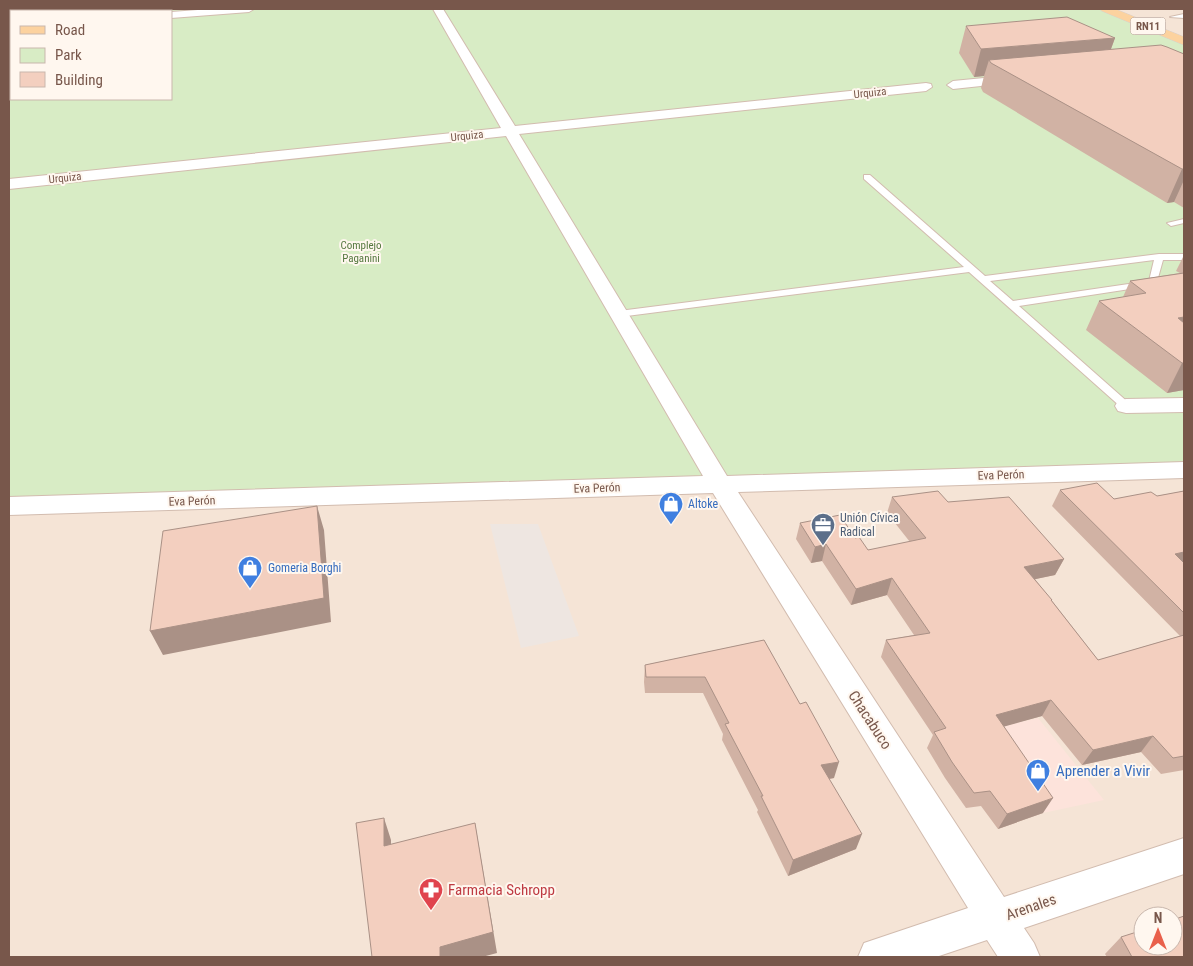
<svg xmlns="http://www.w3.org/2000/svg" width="1193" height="966" font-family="'Roboto Condensed',sans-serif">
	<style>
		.residential { fill: #f5e4d6; fill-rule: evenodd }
		.commercial { fill: #fde3db }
		.industrial { fill: #eee6e1 }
		.green { fill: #d8ecc5; fill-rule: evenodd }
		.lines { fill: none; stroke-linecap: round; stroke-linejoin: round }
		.service-casing { stroke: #d2bcaf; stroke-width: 2 }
		.minor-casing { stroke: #d2bcaf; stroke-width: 2 }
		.primary-casing { stroke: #d9d0cd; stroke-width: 1 }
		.service { fill: #fff; fill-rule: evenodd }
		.minor { fill: #fff; fill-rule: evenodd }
		.primary { fill: #fcd29f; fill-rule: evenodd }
		.wall { fill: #d1b2a4 }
		.shaded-wall { fill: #aa9186 }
		.building { fill: #f3cfbf; stroke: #aa9186 }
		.labels { text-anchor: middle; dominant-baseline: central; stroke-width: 4; stroke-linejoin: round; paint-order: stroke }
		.shield { fill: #fff7ef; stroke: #a0877c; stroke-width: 1 }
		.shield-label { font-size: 11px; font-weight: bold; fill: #78574b }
		.far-street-label { font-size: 11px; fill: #78574b; stroke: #fff7ef }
		.far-park-label { font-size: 11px; fill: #55783f; stroke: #fff7ef }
		.street-label { font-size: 12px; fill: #78574b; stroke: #fff7ef }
		.shop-label { font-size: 12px; fill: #366cbe; stroke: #fff7ef; text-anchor: start }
		.service-label { font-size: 12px; fill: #4e5e75; stroke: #fff7ef; text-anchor: start }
		.near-street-label { font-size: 15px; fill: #78574b; stroke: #fff7ef }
		.near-shop-label { font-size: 15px; fill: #366cbe; stroke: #fff7ef; text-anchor: start }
		.near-health-label { font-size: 15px; fill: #be3a42; stroke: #fff7ef; text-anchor: start }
	</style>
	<rect width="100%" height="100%" fill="#fdf3e8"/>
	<!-- residential -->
	<path class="residential" d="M9,9H1184V957H9ZM11,11H171V99H11ZM1143,916H1173V946H1143Z"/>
	<!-- commercial -->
	<path class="commercial" d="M1038,718L1104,800L1043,813L988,730Z"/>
	<!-- industrial -->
	<path class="industrial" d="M490,524H538L579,636L521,648Z"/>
	<!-- green -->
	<path class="green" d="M9,9H1106L1184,41V470L9,506ZM11,11H171V99H11Z"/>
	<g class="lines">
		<defs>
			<path id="service" d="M1184,14V18L1170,17Z
				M864,175H870L985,276L1159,254H1184V260H1163L1156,285L1019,306L1130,404L1132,406L1130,408H1122L969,272L619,317L614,314L619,311L964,267L864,179ZM1154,260L1149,281L1013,301L990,281Z
				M1184,219V223L1171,226L1167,223Z"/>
			<path id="minor" d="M211,9H254L249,12L171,18V12Z
				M433,9H443L515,126L926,83L931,84L932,87L926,91L519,134L727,476L1184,462V478L738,492L1004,897L1184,838V874L1024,928L1034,943L1040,957H998L987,940L936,957H858L864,943L968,908L713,493L9,515V497L703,476L506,136L9,189V179L501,128Z
				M9,24H11V30H9Z
				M1015,75L1019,76L1021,79L1019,82L953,89L947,85L953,81Z
				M1184,398V412L1126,413L1118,411L1115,406L1118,401L1126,399Z"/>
			<path id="primary" d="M1100,9H1115L1184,37V45L1102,11Z"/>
		</defs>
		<!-- service casing -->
		<use href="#service" class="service-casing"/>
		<!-- minor casing -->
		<use href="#minor" class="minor-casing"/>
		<!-- primary casing -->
		<use href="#primary" class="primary-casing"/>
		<!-- service -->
		<use href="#service" class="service"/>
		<!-- minor -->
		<use href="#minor" class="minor"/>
		<!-- primary -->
		<use href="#primary" class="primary"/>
	</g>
	<!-- wall -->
	<path class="wall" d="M966,26L1115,38L1111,49L1184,54V208L1174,202L1167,203L983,92L981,88L984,76L974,77L959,53Z
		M1184,255V390L1167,393L1086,330L1099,301L1123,297L1130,281L1180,273L1176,271Z
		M1060,490L1114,499L1157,496L1184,491V770L1161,774L1141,752L1082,765L1042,716L1004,726L1043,813L998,829L981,806L966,808L945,778L927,748L933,735L881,657L886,640L914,635L887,595L851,605L822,561L811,563L796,539L800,523L855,538L868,550L910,542L887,513L892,497L948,502L1064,559L1055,575L1035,579L1098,660L1180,636L1052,506Z
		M764,640L834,778L829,779L856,849L788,876L757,812L758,810L722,740L723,734L703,693H645L644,682L645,665Z
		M1121,937L1184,957H1107L1105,954Z"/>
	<!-- shaded-wall -->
	<path class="shaded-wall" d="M1115,38L1105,65L989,60L984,76L974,77L981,49Z
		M1182,169H1184V180L1174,202L1167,203Z
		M1184,317V344L1178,318Z
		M1182,363H1184V390L1167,393Z
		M317,506L324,530L331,622L163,655L150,631Z
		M826,544L822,561L811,563L815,547Z
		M1184,552V566L1175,554Z
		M1064,559L1055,575L1017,583L1024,567Z
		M892,578L887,595L851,605L856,589Z
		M1051,700L1042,716L988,731L996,715Z
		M1153,736L1141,752L1082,765L1093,750Z
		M839,762L834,778L816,781L821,765Z
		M1053,798L1043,813L998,829L1007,814Z
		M384,818L391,840V869L384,846Z
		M475,823L497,953L482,957H440V947Z
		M862,834L856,849L788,876L793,860Z"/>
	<!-- building -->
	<path class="building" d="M1067,17L1115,38L981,49L966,26Z
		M1161,45L1167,47L1184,54V169H1182L991,63L989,60Z
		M1184,273V317L1178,318L1184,323V363H1182L1099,301L1146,293L1130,281Z
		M1097,483L1114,499L1151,492L1157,496L1184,491V552L1175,554L1184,563V613L1060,490Z
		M938,491L948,502L1009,497L1064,559L1024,567L1052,600H1051L1098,660L1184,635V756L1173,758L1153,736L1093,750L1051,700L996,715L1053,798L1007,814L990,791L974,793L952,762L934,732L946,728L886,640L930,633L892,578L856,589L826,544L815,547L800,523L840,515L855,538L859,537L868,550L926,538L892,497Z
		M317,506L324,598L150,631L163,531Z
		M764,640L800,704L806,702L839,762L821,765L862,834L793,860L761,796H763L725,724L729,723L705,677H646L645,665Z
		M384,818V846L475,823L493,932L440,947V957H372L356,823Z
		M1184,916V957H1132L1121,937L1143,930V946H1173V920Z"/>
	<!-- icons -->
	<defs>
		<symbol id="shop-pin" viewBox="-11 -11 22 30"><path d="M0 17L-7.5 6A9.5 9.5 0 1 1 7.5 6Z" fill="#3f7fe0" stroke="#fff7ef"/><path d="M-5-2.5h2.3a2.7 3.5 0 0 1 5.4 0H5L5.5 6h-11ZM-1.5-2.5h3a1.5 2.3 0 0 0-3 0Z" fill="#fff"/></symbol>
		<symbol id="office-pin" viewBox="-11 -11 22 30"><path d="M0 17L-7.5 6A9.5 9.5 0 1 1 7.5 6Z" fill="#5c6f8a" stroke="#fff7ef"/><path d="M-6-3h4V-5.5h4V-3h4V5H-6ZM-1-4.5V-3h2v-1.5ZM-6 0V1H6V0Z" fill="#fff"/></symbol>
		<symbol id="pharmacy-pin" viewBox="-11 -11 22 30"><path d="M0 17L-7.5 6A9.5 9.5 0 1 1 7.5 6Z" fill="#e0444e" stroke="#fff7ef"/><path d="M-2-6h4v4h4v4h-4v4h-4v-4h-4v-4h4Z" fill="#fff"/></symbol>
	</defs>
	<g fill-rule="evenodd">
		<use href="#shop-pin" x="657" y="490" width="28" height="38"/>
		<use href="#office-pin" x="809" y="511" width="28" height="38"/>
		<use href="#shop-pin" x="236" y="554" width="28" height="38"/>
		<use href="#shop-pin" x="1024" y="757" width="28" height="38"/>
		<use href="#pharmacy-pin" x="417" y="876" width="28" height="38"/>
	</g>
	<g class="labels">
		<!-- shield labels -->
		<rect class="shield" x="1130.5" y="17.5" width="35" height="17" rx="4"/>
		<g class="shield-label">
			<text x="1148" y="26">RN11</text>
		</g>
		<!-- far-street labels -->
		<g class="far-street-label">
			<text transform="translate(870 93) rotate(-6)">Urquiza</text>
			<text transform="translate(467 136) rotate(-6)">Urquiza</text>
			<text transform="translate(65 178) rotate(-6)">Urquiza</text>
		</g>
		<!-- far-park labels -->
		<g class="far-park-label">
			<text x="361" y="245">Complejo<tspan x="361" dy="13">Paganini</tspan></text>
		</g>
		<!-- street labels -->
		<g class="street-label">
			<text transform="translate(1001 475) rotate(-2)">Eva Perón</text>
			<text transform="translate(597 488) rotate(-2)">Eva Perón</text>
			<text transform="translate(192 501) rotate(-2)">Eva Perón</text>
		</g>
		<!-- shop labels -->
		<g class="shop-label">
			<text x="688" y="504">Altoke</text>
			<text x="268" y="568">Gomeria Borghi</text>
		</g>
		<!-- service labels -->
		<g class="service-label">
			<text x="840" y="518">Unión Cívica<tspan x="840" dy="14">Radical</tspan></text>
		</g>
		<!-- near-street labels -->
		<g class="near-street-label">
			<text transform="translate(870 720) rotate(57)">Chacabuco</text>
			<text transform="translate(1031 907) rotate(-19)">Arenales</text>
		</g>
		<!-- near-shop labels -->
		<g class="near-shop-label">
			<text x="1056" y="771">Aprender a Vivir</text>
		</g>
		<!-- near-health labels -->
		<g class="near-health-label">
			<text x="448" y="890">Farmacia Schropp</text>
		</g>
	</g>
	<!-- border -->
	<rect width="1193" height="966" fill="none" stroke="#78574b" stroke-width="20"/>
	<!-- legend -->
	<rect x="10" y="10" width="162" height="90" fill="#fff7ef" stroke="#c9b7ad"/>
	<rect x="20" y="26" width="25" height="8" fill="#fcd29f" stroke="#c9b7ad"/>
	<text x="55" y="35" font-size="15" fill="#78574b">Road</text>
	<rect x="20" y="48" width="25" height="15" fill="#d8ecc5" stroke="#c9b7ad"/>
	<text x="55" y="60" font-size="15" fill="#78574b">Park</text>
	<rect x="20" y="72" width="25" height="15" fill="#f3cfbf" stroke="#c9b7ad"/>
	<text x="55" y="85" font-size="15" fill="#78574b">Building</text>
	<!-- north arrow -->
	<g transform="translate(1158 931)"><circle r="24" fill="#fff7ef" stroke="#c9b7ad"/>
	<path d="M0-4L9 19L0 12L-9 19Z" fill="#e9604b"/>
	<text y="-8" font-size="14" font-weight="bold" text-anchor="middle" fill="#78574b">N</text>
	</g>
</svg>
